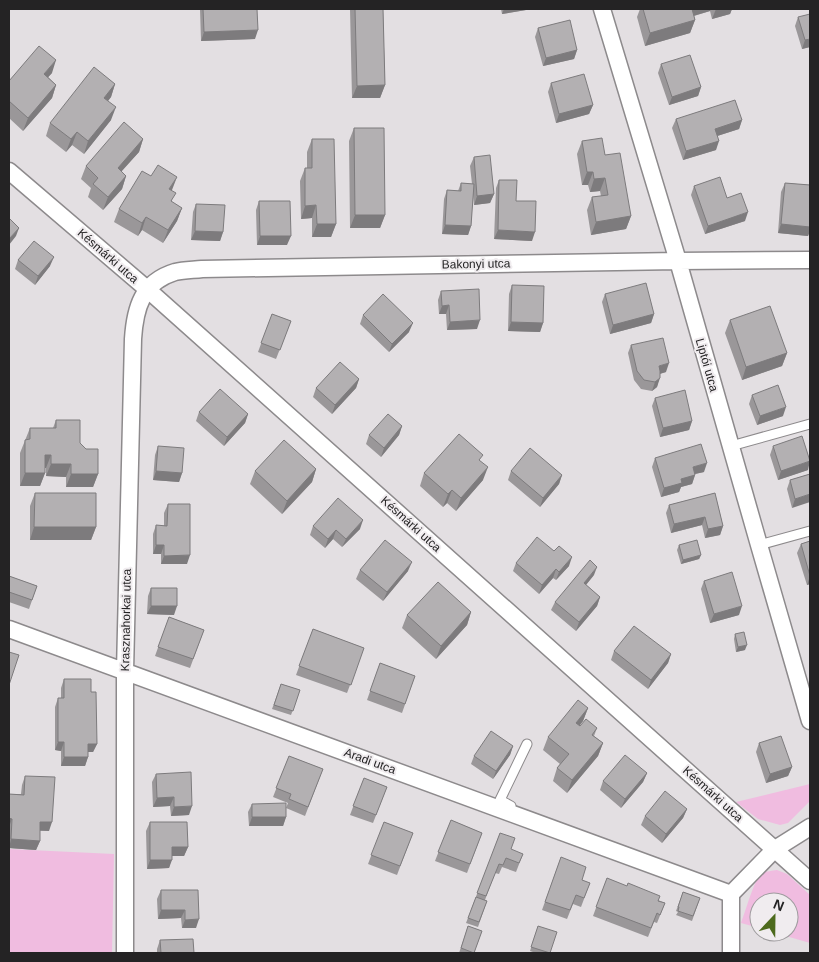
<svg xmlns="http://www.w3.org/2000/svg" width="819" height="962" font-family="Arial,sans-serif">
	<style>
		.green { fill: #f0bce0 }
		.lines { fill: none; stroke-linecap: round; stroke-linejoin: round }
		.lane-casing { stroke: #8d8a8c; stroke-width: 11 }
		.street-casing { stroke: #8d8a8c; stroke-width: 19 }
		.lane { stroke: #fff; stroke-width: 9 }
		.street { stroke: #fff; stroke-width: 16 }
		.wall { fill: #9a9799 }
		.shaded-wall { fill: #7d7b7d }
		.building { fill: #b3b0b2; stroke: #7d7b7d }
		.labels { text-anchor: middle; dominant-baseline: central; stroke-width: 4; stroke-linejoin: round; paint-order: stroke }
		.street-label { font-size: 12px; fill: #242324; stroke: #f0ecef }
	</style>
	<rect width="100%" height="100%" fill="#e3dfe2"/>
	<!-- green -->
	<path class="green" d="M810,784V801L788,823L780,825L758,819L736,802Z
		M9,849L114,854L112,953H9Z
		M777,870L787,874L810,895V943L772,932H789V902H759V928L741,923C745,913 754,880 761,874C765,871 772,871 777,870Z"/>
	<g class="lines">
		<defs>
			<path id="lane" d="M731,446L810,424
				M759,545L810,531
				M511,806L500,800L527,744"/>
			<path id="street" d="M602,9L678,261L759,545L810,721
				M9,171L147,289L810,881
				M9,629L731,894
				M125,953V671L133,339C135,308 142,282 175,272C184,270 194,270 202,269L678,261L810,260
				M731,953V894L775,849L810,827"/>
		</defs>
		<!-- lane casing -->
		<use href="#lane" class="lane-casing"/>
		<!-- street casing -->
		<use href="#street" class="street-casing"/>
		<!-- lane -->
		<use href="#lane" class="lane"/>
		<!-- street -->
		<use href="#street" class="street"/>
	</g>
	<!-- wall -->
	<path class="wall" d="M200,9H250L255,39L201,41Z
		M350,9H383L385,85L380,98H352Z
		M501,9H526V10L502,14Z
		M640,9H732L730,14L712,19L710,11L694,16L695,20L690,33L645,46L637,17Z
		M798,17L810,47L802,49L795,26Z
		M538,28L577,50L574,59L543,66L535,37Z
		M661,64L701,87L698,96L669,105L658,73Z
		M52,73L48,77L56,85L52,98L23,131L9,118V81Z
		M551,83L593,105L589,114L556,123L548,92Z
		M115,84L111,97L108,101L111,120L84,154L72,145L66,152L46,136L50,123Z
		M676,119L742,120L739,129L717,136L716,150L683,160L672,128Z
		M354,128L385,215L380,228H350L349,141Z
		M143,139L139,152L121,171L126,176L122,189L103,210L88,197L91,188L81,179L86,166Z
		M312,139L336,224L331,237H312V218L301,219L300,181L305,168H307V152Z
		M582,141L605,155L631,216L626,229L591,235L587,210L592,197L601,196L600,191L590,192L588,185H582L577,154Z
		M474,157L494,194L490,203L474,205L473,194L471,226L468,235L442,234L444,199L447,190L458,191L461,183L472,184L470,166Z
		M499,180L516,201L532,241L494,239L496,188Z
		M785,183L810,185V231L808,236L778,233L781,192Z
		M694,186L727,198L745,221L705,234L691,195Z
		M172,190V202L182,208L177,221L163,243L142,230L138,236L114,222L119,209Z
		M259,201L287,245H257L256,210Z
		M196,204L223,232L220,241L191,240L193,212Z
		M18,260L50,266L35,285L15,269Z
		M512,285L543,323L540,332L508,331L509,294Z
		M441,291L477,329L447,330L446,314H439L438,300Z
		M605,294L654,314L651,323L610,334L602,302Z
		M272,314L291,321L276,359L258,352Z
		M363,315L409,332L389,352L360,324Z
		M730,320L787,353L782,366L742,380L725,333Z
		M631,345L666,372L660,374L657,387L652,391L641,389L634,380L628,353Z
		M359,379L356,388L332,414L313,397L316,388Z
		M752,395L783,416L757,425L749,404Z
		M655,398L692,421L689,430L660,437L652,406Z
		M199,412L248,414L245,423L224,446L196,421Z
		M56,420L80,443L98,474L93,487H66V477L46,476V468H45V473L40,486H20V453L30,428H53Z
		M402,426L399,435L381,457L366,444L369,435Z
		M158,446L182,473L179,482L153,480L155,455Z
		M773,446L808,470L778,480L770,455Z
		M655,458L704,472L695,474V475L692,484L681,487L679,492L661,497L652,467Z
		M481,461L483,480L456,511L447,503L443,507L420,486L424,473Z
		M316,469L312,482L282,514L250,484L255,471Z
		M511,471L562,475L559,484L540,507L508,480Z
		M810,474L792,508L787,489L790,480Z
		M35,493L96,527L91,540H30V506Z
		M715,493L723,526L720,535L705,538L702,525L671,533L666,513L669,505Z
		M168,504L187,564H161V554H153V534L156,525L164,526V513Z
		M313,526L360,529L342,547L333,539L325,548L310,535Z
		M810,541V584L807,585L797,553L801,544Z
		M679,545L701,555L699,559L681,564L677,550Z
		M554,551L569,566L556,580L553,578L539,594L513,571L516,563Z
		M360,570L408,571L383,601L356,579Z
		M594,575L586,585L600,597L597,606L576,631L551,610L555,602Z
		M9,576L37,586L29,609L9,602Z
		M704,581L739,615L710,623L701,589Z
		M151,588L174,615L147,614L148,596Z
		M471,612L467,625L436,659L402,628L407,615Z
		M169,617L204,630L190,668L155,656Z
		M313,629L364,648L347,693L296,675Z
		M735,634L745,650L736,652L734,639Z
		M614,651L671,654L668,663L648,689L611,660Z
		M380,663L415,676L402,713L367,700Z
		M64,679L91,692L97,744L93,752H88V757L85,766H61V751L55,750V707L58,698H61V688Z
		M281,684L300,690L291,715L272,709Z
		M588,708L583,721L580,725L597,728L594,736L603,743L598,756L567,793L553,781L557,768L560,764L543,750L548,737Z
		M759,743L792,767L788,776L766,783L756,752Z
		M513,746L510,755L493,779L471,764L474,756Z
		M289,756L323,769L305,816L286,808V817L283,826H249L248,812L252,804L286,808L288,803L273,797Z
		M647,773L643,782L621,808L600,790L603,781Z
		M156,774L189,815L171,816L170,806L153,807L152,782Z
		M25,776L49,831H40V841L36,850L9,848V794H21L22,785Z
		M364,778L387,787L373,823L350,815Z
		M687,809L683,818L662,843L641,825L645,816Z
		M451,820L482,833L467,873L435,861Z
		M150,822L188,847L184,856H172L169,868L147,869L146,831Z
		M384,822L413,833L397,875L368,864Z
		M500,833L511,850L523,854L516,872L502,867L499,874L495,873L485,900L487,901L478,927L466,923Z
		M561,857L582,880L590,883L581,907L573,904L567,919L542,910Z
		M607,878L665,903L657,923L654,922L648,937L593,916Z
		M161,890H198L196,928H182L181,918L158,919L157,899Z
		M683,892L700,898L692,921L676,915L678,912L676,911Z
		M468,926L482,931L474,953H459Z
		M538,926L550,953H536L530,951Z
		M160,940L194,953H157V949Z"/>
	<!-- shaded-wall -->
	<path class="shaded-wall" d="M504,9H526V10L502,14Z
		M690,9H711L710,11L686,18Z
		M716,9H732L730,14L712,19Z
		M695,20L690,33L645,46L650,33Z
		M258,30L255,39L201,41L204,32Z
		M810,39V47L802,49L805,40Z
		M577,50L574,59L543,66L546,58Z
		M56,60L52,73L39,87L44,74Z
		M115,84L111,97L100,111L104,98Z
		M56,85L52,98L23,131L28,118Z
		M385,85L380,98H352L357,86Z
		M701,87L698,96L669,105L672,97Z
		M593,105L589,114L556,123L559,114Z
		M116,107L111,120L84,154L88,141Z
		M742,120L739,129L711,138L715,129Z
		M77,132L72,145L66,152L71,139Z
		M143,139L139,152L113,181L118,168Z
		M719,141L716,150L683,160L686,151Z
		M587,172H593L588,185H582Z
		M126,176L122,189L103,210L108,197Z
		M177,177L172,190L165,202L169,189Z
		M605,178L600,191L590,192L594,179Z
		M494,194L490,203L474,205L477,196Z
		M316,205L312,218L301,219L305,206Z
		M182,208L177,221L163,243L168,230Z
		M748,212L745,221L705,234L708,226Z
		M355,215H385L380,228H350Z
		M631,216L626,229L591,235L596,222Z
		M146,217L142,230L138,236L142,223Z
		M317,224H336L331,237H312Z
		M781,224L810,227V231L808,236L778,233Z
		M445,225L471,226L468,235L442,234Z
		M19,228L16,236L9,245V239Z
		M498,230L535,232L532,241L494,239Z
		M195,231L223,232L220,241L191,240Z
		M260,236H291L287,245H257Z
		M54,257L50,266L35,285L38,276Z
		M449,305L446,314H439L442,306Z
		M654,314L651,323L610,334L613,325Z
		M480,320L477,329L447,330L450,322Z
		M511,322L543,323L540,332L508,331Z
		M413,323L409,332L389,352L392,344Z
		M787,353L782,366L742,380L746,367Z
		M669,363L666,372L655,375L659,366Z
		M660,378L657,387L652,391L655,382Z
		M359,379L356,388L332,414L335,405Z
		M786,407L783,416L757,425L760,416Z
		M248,414L245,423L224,446L227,437Z
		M692,421L689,430L660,437L663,428Z
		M402,426L399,435L381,457L384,448Z
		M45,455H51L46,468H40Z
		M810,461L808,470L778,480L781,471Z
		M707,463L704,472L690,475L693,467Z
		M51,464H71L66,477L46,476Z
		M488,467L483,480L456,511L461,498Z
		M316,469L312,482L282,514L287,501Z
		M156,471L182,473L179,482L153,480Z
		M25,473H45L40,486H20Z
		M71,474H98L93,487H66Z
		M562,475L559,484L540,507L543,498Z
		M695,475L692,484L681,487L679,492L661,497L664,488L681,479Z
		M452,490L447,503L443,507L448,494Z
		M810,494V502L792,508L795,499Z
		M705,517L702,525L671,533L674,524Z
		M363,520L360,529L342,547L346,539Z
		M723,526L720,535L705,538L708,529Z
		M34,527H96L91,540H30Z
		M336,530L333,539L325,548L328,539Z
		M156,545H164L161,554H153Z
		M190,555L187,564H161L164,556Z
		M701,555L699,559L681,564L683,560Z
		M572,557L569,566L556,580L559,572Z
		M412,562L408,571L383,601L387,592Z
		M597,567L594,575L580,592L584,583Z
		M556,569L553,578L539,594L542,585Z
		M810,576V584L807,585Z
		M600,597L597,606L576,631L579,622Z
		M151,606H177L174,615L147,614Z
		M742,606L739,615L710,623L714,614Z
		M471,612L467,625L436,659L441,646Z
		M747,645L745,650L736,652L738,647Z
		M671,654L668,663L648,689L651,680Z
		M588,708L583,721L571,736L576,723Z
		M58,742H64L61,751L55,750Z
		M603,743L598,756L567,793L572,780Z
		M88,744H97L93,752H85Z
		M513,746L510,755L493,779L496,771Z
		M64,757H88L85,766H61Z
		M792,767L788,776L766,783L770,774Z
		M647,773L643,782L621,808L625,799Z
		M174,797L170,806L153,807L157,798Z
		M192,806L189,815L171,816L174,807Z
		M687,809L683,818L662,843L666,834Z
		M252,817H286L283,826H249Z
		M9,818L12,819L9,827Z
		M40,822H52L49,831L37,830Z
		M11,839L40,841L36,850L9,848Z
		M172,847H188L184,856H169Z
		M150,860H172L169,868L147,869Z
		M161,910H185L181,918L158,919Z
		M199,919L196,928H182L185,920Z"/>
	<!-- building -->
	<path class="building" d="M203,9H257L258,30L204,32Z
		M355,9H383L385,85L357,86Z
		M643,9H692L695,20L650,33Z
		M810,14V39L805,40L798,17Z
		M570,20L577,50L546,58L538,28Z
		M39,46L56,60L44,74L56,85L28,118L9,101V81Z
		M690,55L701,87L672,97L661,64Z
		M94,67L115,84L104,98L116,107L88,141L77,132L71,139L50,123Z
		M584,74L593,105L559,114L551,83Z
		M735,100L742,120L715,129L719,141L686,151L676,119Z
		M124,122L143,139L118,168L126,176L108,197L93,184L98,178L86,166Z
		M354,128H384L385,215H355Z
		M602,138L605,155L620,153L631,216L596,222L592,197L608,195L605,178L594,179L593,172H587L582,141Z
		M312,139H334L336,224H317L316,205L305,206V168H312Z
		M490,155L494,194L477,196L474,157Z
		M158,165L177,177L169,189L176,193L171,201L182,208L168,230L146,217L142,223L119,209L142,171L151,176Z
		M720,177L727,198L741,193L748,212L708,226L694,186Z
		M499,180H517L516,201H536L535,232L498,230Z
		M461,183L474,184L471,226L445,225L447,190L461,191Z
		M785,183L810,185V227L781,224Z
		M259,201H290L291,236H260Z
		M196,204L225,205L223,232L195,231Z
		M9,218L19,228L9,239Z
		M34,241L54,257L38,276L18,260Z
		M646,283L654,314L613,325L605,294Z
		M512,285L544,286L543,323L511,322Z
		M479,289L480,320L450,322L449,305L442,306L441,291Z
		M383,294L413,323L392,344L363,315Z
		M770,306L787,353L746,367L730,320Z
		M272,314L291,321L280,350L261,343Z
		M663,338L669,363L659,366L660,371V378L655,382L644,380L637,371L631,345Z
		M340,362L359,379L335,405L316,388Z
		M778,385L786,407L760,416L752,395Z
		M220,389L248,414L227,437L199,412Z
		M685,390L692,421L663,428L655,398Z
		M388,414L402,426L384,448L369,435Z
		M56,420H80V443L86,449H98V474H71V464H51V455H45V473H25V440L30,439V428H56Z
		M459,434L483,455L479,460L488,467L461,498L452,490L448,494L424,473Z
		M802,436L810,461L781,471L773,446Z
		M284,440L316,469L287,501L255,471Z
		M701,444L707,463L693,467L695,475L681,479L682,483L664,488L655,458Z
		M158,446L184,448L182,473L156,471Z
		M530,448L562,475L543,498L511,471Z
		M810,474V494L795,499L790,480Z
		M35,493H96V527H34Z
		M715,493L723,526L708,529L705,517L674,524L669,505Z
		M338,498L363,520L346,539L336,530L328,539L313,526Z
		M168,504H190V555L164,556V545H156V525L167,526Z
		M537,537L554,551L559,546L572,557L559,572L556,569L542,585L516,563Z
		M385,540L412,562L387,592L360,570Z
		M697,540L701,555L683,560L679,545Z
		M810,541V576L801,544Z
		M590,560L597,567L584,583L600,597L579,622L555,602Z
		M732,572L742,606L714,614L704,581Z
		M9,576L37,586L32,600L9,592Z
		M438,582L471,612L441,646L407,615Z
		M151,588H177V606H151Z
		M169,617L204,630L193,659L158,647Z
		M634,626L671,654L651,680L614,651Z
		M313,629L364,648L351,685L299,666Z
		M744,632L747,645L738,647L735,634Z
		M9,652L19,655L9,685Z
		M380,663L415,676L405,704L370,691Z
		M64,679H91V692H96L97,744H88V757H64V742H58V698H64Z
		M281,684L300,690L293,711L274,705Z
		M578,700L588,708L576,723L580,726L586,719L597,728L592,735L603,743L572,780L557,768L569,754L548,737Z
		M491,731L513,746L496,771L474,756Z
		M781,736L792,767L770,774L759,743Z
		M625,755L647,773L625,799L603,781Z
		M289,756L323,769L308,807L289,799L291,794L276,788Z
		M191,772L192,806L174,807V797L157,798L156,774Z
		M25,776L55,777L52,822H40V841L11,839L12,819L9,818V794L24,795Z
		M364,778L387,787L376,815L353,806Z
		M665,791L687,809L666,834L645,816Z
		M286,803V817H252V804Z
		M451,820L482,833L470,864L438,852Z
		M150,822H187L188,847H172V860H150Z
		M384,822L413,833L400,866L371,855Z
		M500,833L515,838L511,849L523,854L519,863L506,858L503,865L499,864L486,896L477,893Z
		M561,857L586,867L582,880L590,883L584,898L576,895L570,910L545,902Z
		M607,878L627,886L628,883L660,896L658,901L665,903L660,915L657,913L651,928L596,907Z
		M161,890H198L199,919L185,920V910H161Z
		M683,892L700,898L693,916L678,911L679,907H678Z
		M476,897L487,901L479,922L468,918Z
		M468,926L482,931L474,953L461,948Z
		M538,926L557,932L550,953L531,947Z
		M193,939L194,953H161L160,940Z"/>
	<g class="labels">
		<!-- street labels -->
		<g class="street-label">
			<text transform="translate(108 256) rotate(41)">Késmárki utca</text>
			<text transform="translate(476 264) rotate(-1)">Bakonyi utca</text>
			<text transform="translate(707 365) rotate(74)">Liptói utca</text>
			<text transform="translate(411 524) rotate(42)">Késmárki utca</text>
			<text transform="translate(126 620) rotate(-89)">Krasznahorkai utca</text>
			<text transform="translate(370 761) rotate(20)">Aradi utca</text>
			<text transform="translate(713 794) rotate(42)">Késmárki utca</text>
		</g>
	</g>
	<!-- border -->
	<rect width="819" height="962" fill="none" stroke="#242324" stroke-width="20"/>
	<!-- north arrow -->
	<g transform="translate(774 917) rotate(22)"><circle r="24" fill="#f0ecef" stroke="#9e9c9e"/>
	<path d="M0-4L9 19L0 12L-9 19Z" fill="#4d6a1d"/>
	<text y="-8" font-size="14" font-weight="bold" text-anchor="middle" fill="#242324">N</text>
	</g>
</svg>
